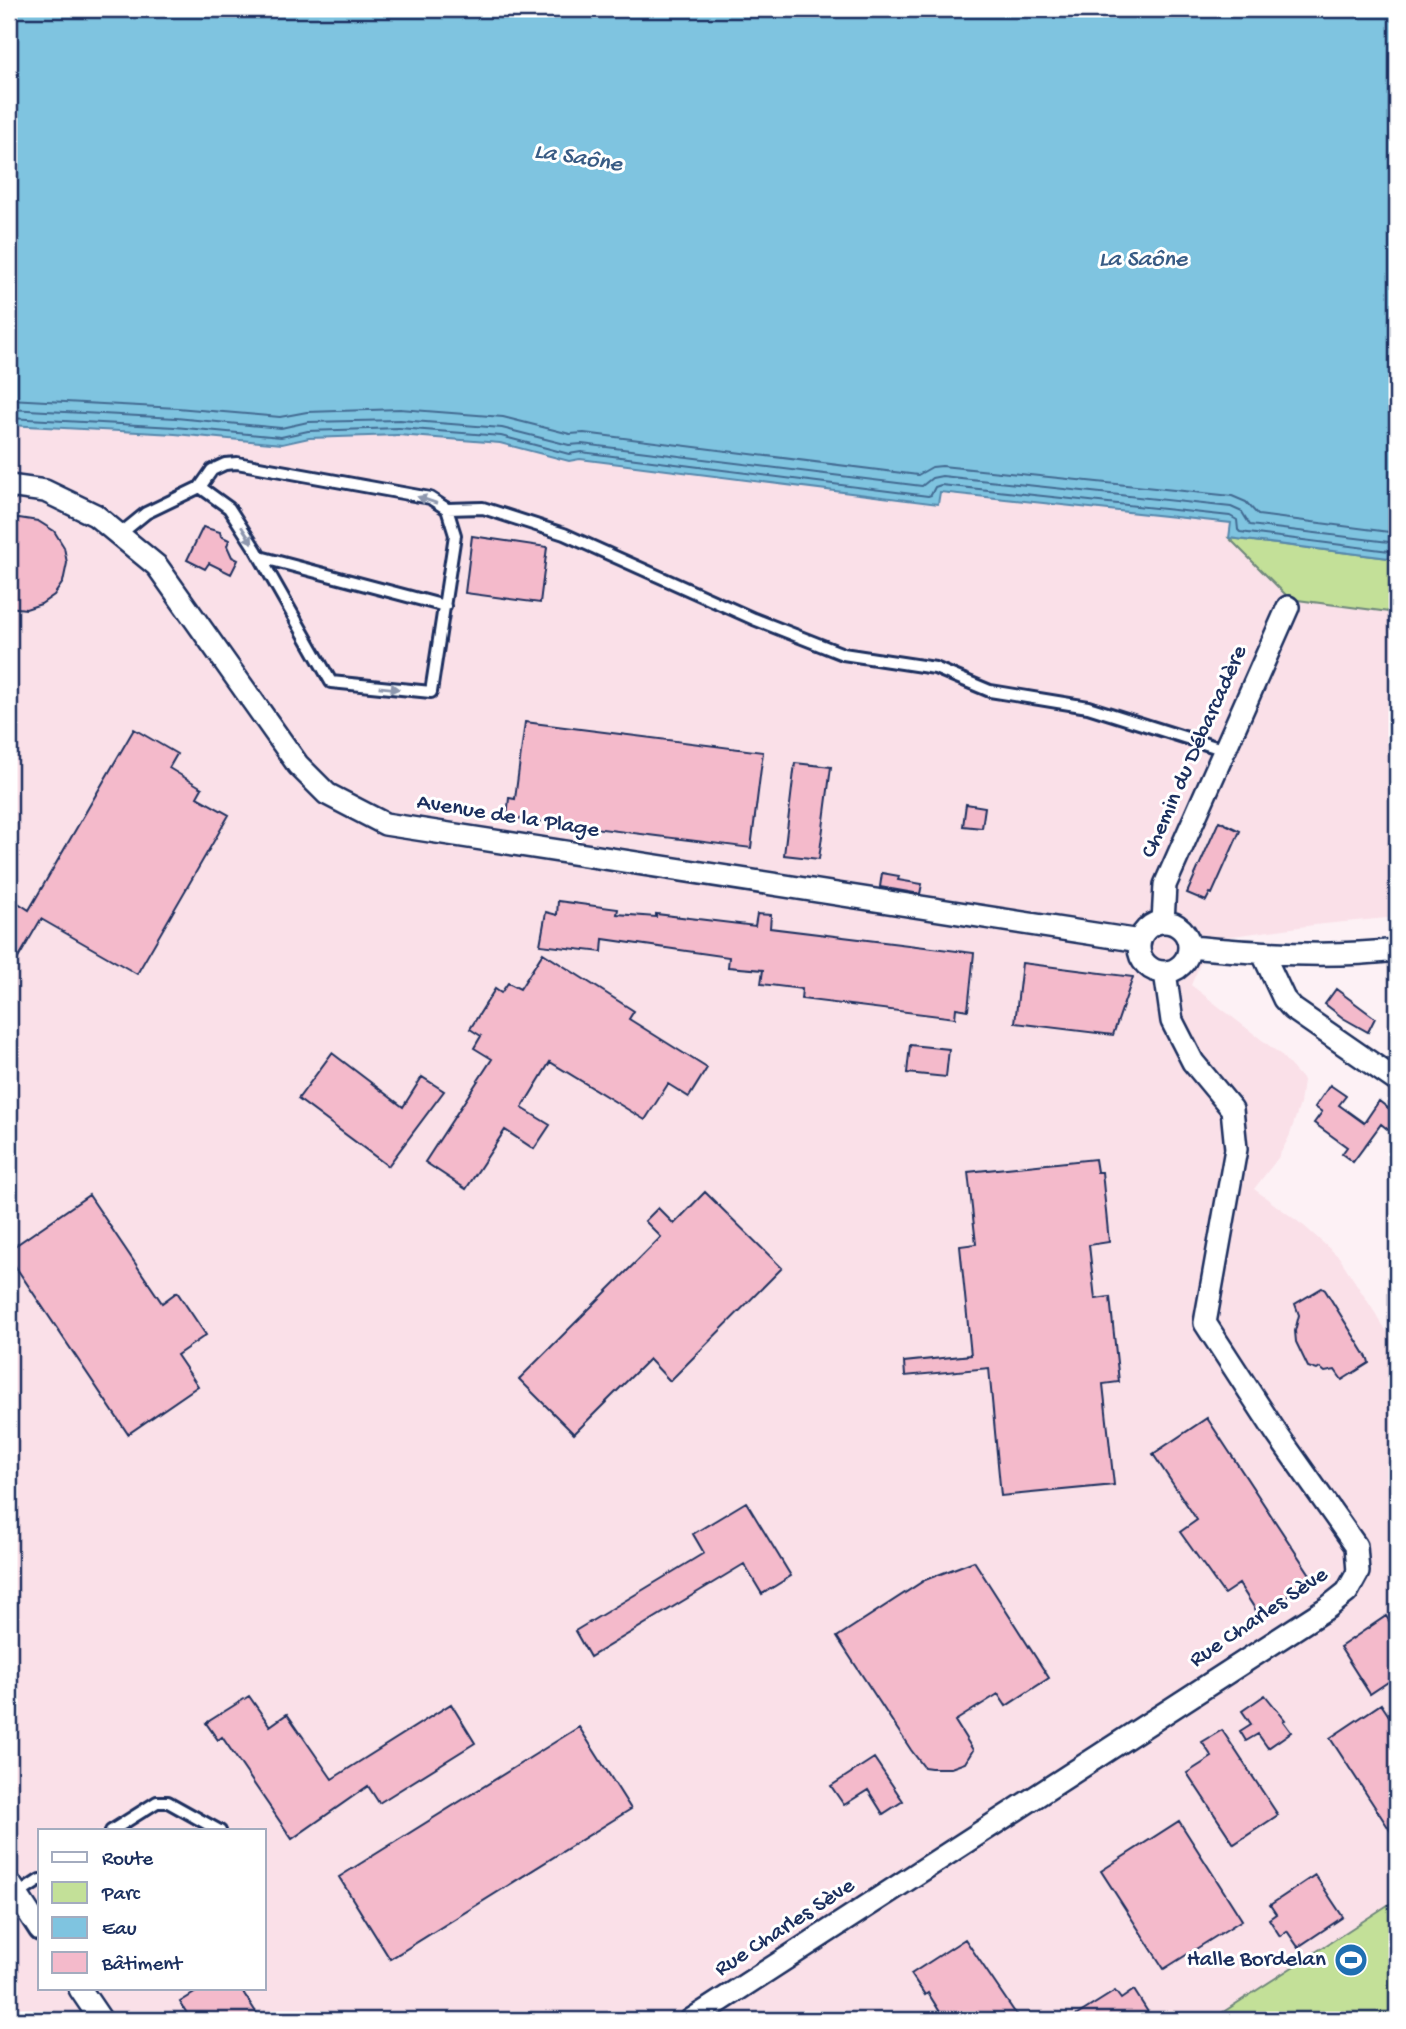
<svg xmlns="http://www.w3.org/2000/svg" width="1406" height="2029" font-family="'Gochi Hand',sans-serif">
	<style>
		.built { fill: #fae0e8; fill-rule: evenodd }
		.green { fill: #c3e098; stroke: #6f887b; stroke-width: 2 }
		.water { fill: #7fc4e0; stroke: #5788ac; stroke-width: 2 }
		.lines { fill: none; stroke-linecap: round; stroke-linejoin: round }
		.shore { stroke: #436b92; stroke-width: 2 }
		.building { fill: #f4bacb; stroke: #1b2f5e; stroke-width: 2 }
		.service-casing { stroke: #1b2f5e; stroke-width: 16 }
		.minor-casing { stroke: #1b2f5e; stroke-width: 26 }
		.service { stroke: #fff; stroke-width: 10 }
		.minor { stroke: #fff; stroke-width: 21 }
		.oneway { fill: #8d97ae }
		.labels { text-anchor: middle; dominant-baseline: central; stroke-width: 6; stroke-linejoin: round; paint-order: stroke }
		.street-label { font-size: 23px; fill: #1b2f5e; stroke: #fff }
		.poi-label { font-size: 23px; fill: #1b2f5e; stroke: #fff; text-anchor: end }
		.water-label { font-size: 24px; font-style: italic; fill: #395c85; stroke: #fff }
	</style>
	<rect width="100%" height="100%" fill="#fdf1f5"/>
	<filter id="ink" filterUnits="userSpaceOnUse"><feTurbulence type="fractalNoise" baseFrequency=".0143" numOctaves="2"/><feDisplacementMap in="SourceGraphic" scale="14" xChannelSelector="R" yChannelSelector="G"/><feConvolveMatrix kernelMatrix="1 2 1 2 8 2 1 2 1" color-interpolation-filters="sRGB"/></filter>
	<g filter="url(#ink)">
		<!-- built -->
		<path class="built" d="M9,425L175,434L282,444L309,438L398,435L500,443L569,461L580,459L937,504L939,492L1232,523L1229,538L1290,599L1397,613V917L1314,925L1211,939L1191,985L1280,1054L1303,1080L1300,1104L1289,1137L1278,1158L1254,1189L1304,1226L1339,1257L1397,1347V1576L1389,1582L1397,1595V1899L1211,2020H9ZM40,1831H264V1989H40Z"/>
		<!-- green -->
		<path class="green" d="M1229,538L1397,559V613L1290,599Z
			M1397,1899V2020H1211Z"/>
		<!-- water -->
		<path class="water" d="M9,9H1397V559L1229,538L1231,523L940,492L938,504L580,459L569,461L500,443L398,435L309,438L282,444L175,434L9,425Z"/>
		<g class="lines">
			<!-- shore -->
			<path class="shore" d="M9,399L177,408L280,417L307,412L400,409L503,417L570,434L584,433L918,475L932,467L942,466L1232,496L1246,502L1258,515L1397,533
				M9,409L176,418L281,428L308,422L400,420L502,428L569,445L582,444L922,486L932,478L942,476L1231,507L1242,512L1250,525L1397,543
				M9,418L175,427L281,437L308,431L399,428L501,436L569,454L581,452L928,496L931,495L935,487L941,485L1230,516L1237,520L1238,530L1240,532L1397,552"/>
		</g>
		<!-- building -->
		<path class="building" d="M19,518L38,521L54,531L64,547L67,563L63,582L54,595L41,604L26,609L9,607V519Z
			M203,527L220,532L221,536L229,540L227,546L232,557L238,560L231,574L209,563L205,569L187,560Z
			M472,536L547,547L540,603L465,593Z
			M525,722L763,752L751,848L507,817L509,798L515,799Z
			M134,729L177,754L169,768L202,788L197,797L229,815L137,974L41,919L9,974V897L29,910Z
			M795,763L831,767L819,859L784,855Z
			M966,804L985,807L982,828L963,826Z
			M1219,821L1240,831L1212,894L1210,893L1206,901L1187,893Z
			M882,873L899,876L898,880L922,884L920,894L880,887Z
			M558,901L618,909L617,914L656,917V914L755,926L757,914L771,915L770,928L974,953L968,1010L956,1008L955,1018L801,999L802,989L761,984L763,970L728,967L729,957L603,939L602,952L540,945L546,912L557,915Z
			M543,953L634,1011L629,1019L707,1068L689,1097L668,1084L645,1120L550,1062L522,1108L550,1125L534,1149L505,1130L466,1189L425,1162L492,1059L474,1048L481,1036L470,1029L495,989L501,993L508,983L520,989Z
			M1022,963L1133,977L1113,1035L1015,1023Z
			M1336,989L1375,1018L1368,1032L1343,1018L1325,1004Z
			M910,1045L949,1049L946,1077L907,1073Z
			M332,1053L403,1107L422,1077L444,1091L388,1166L298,1099Z
			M1330,1085L1346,1096L1339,1105L1364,1123L1379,1101L1397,1115V1124L1391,1132L1381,1124L1353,1162L1342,1154L1347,1147L1314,1123L1322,1112L1315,1107Z
			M1095,1159L1097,1172H1102L1109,1242L1089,1245L1095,1299L1110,1297L1119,1382L1103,1384L1114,1485L1001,1496L989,1368L905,1376L904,1362L971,1355L960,1246L976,1244L968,1172Z
			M705,1192L782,1268L670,1381L649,1359L574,1434L519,1379L661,1237L645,1221L658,1208L674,1224Z
			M89,1195L162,1303L177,1292L206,1335L177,1355L198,1386L128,1434L9,1257V1250Z
			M1322,1288L1325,1290L1368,1359L1369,1363L1342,1380L1335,1370L1325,1372L1320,1368L1317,1370L1308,1367L1296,1342L1295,1331L1299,1315L1295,1304Z
			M1207,1418L1313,1579L1259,1615L1239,1584L1224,1594L1180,1532L1197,1520L1153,1454Z
			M746,1502L791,1576L762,1594L744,1564L590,1657L575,1631L704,1553L693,1534Z
			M974,1561L1049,1678L1006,1706L998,1694L955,1721L973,1750L965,1763L951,1768H931L924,1767L911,1750L837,1637L925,1580Z
			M1386,1616L1397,1633V1676L1370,1694L1340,1647Z
			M1265,1695L1285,1720L1283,1721L1291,1732L1268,1748L1258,1734L1246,1741L1240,1731L1251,1724L1242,1711Z
			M249,1696L270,1726L287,1714L332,1779L451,1704L475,1743L379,1803L368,1786L292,1839L222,1737L218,1740L206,1723Z
			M1381,1704L1397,1728V1841L1330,1738Z
			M579,1727L631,1809L390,1959L339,1877Z
			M1222,1730L1278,1815L1234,1844L1187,1773L1212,1757L1202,1742Z
			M874,1758L903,1801L883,1814L868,1790L844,1805L831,1786Z
			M1179,1821L1242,1920L1164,1969L1101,1871Z
			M1315,1875L1343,1917L1298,1947L1287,1931L1280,1936L1269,1919L1276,1914L1270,1905Z
			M965,1939L1020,2020H945L928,1993L925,1995L911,1974Z
			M201,1989H241L261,2020H232L229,2016L208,2015L199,2020H191L180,2002Z
			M1134,1990L1153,2020H1069L1115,1991L1121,1999Z"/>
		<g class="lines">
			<defs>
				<path id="service" d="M447,509L483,508L564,534L754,619L843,654L935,668L990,691L1088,707L1225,750
					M119,535L146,513L200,487L212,470L225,464L237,463L430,498L447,509L455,535L431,692L331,682L256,550L229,508L200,487
					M260,557L445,606
					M111,1831L157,1802H168L220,1831
					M17,1895L40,1880"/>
				<path id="minor" d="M9,486L45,491L95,515L157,566L298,765L327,794L385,824L1140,941
					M1163,922L1165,885L1288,607
					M1139 947a25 25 0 1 1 50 0a25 25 0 1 1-50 0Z
					M1189,947C1258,953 1328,958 1397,950
					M1263,954L1284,999L1293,1009L1397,1081
					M9,1882L40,1930
					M80,1989L101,2020
					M691,2020L1327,1608L1347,1592L1358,1572L1356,1546L1277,1434L1205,1323L1236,1149L1232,1109L1193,1062L1172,1021L1165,972"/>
			</defs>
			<!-- service casing -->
			<use href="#service" class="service-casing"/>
			<!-- minor casing -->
			<use href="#minor" class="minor-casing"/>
			<!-- service -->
			<use href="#service" class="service"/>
			<!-- minor -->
			<use href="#minor" class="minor"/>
		</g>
		<!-- one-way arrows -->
		<defs><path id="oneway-solid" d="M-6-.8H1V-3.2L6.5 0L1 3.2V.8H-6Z" transform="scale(1.75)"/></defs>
		<g class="oneway">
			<use href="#oneway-solid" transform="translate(427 500) rotate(-161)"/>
			<use href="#oneway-solid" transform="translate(247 535) rotate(57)"/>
			<use href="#oneway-solid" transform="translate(389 688) rotate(6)"/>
		</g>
	</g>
	<!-- icons -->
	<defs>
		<symbol id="stadium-disc" viewBox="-11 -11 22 22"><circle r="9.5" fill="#1f6fb2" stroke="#fff"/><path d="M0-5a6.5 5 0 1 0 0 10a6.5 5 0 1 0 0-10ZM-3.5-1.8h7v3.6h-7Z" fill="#fff"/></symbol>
	</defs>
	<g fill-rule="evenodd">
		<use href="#stadium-disc" x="1332" y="1941" width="38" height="38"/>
	</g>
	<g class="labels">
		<!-- street labels -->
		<g class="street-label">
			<text transform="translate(1195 752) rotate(-66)">Chemin du Débarcadère</text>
			<text transform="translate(508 817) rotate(9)">Avenue de la Plage</text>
			<text transform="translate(1259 1618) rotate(-34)">Rue Charles Sève</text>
			<text transform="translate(785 1928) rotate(-33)">Rue Charles Sève</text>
		</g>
		<!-- poi labels -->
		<g class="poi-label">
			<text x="1326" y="1960">Halle Bordelan</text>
		</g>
		<!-- water labels -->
		<g class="water-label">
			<text transform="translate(578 159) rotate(9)">La Saône</text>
			<text x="1143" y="260">La Saône</text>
		</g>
	</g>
	<!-- margin -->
	<rect width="1406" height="2029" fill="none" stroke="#fff" stroke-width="35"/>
	<rect x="18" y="18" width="1371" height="1994" fill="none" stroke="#1b2f5e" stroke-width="2.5" filter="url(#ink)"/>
	<!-- legend -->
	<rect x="38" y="1829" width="228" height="161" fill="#ffffff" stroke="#a4acbf" stroke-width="2"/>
	<rect x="52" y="1852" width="35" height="10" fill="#ffffff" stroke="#a4acbf" stroke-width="2"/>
	<text x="102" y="1864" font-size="21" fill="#1b2f5e">Route</text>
	<rect x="52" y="1882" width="35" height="21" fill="#c3e098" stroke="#a4acbf" stroke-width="2"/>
	<text x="102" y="1899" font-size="21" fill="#1b2f5e">Parc</text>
	<rect x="52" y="1917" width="35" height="21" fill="#7fc4e0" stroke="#a4acbf" stroke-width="2"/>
	<text x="102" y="1934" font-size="21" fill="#1b2f5e">Eau</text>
	<rect x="52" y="1952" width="35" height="21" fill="#f4bacb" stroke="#a4acbf" stroke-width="2"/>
	<text x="102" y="1969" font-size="21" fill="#1b2f5e">Bâtiment</text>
</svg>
